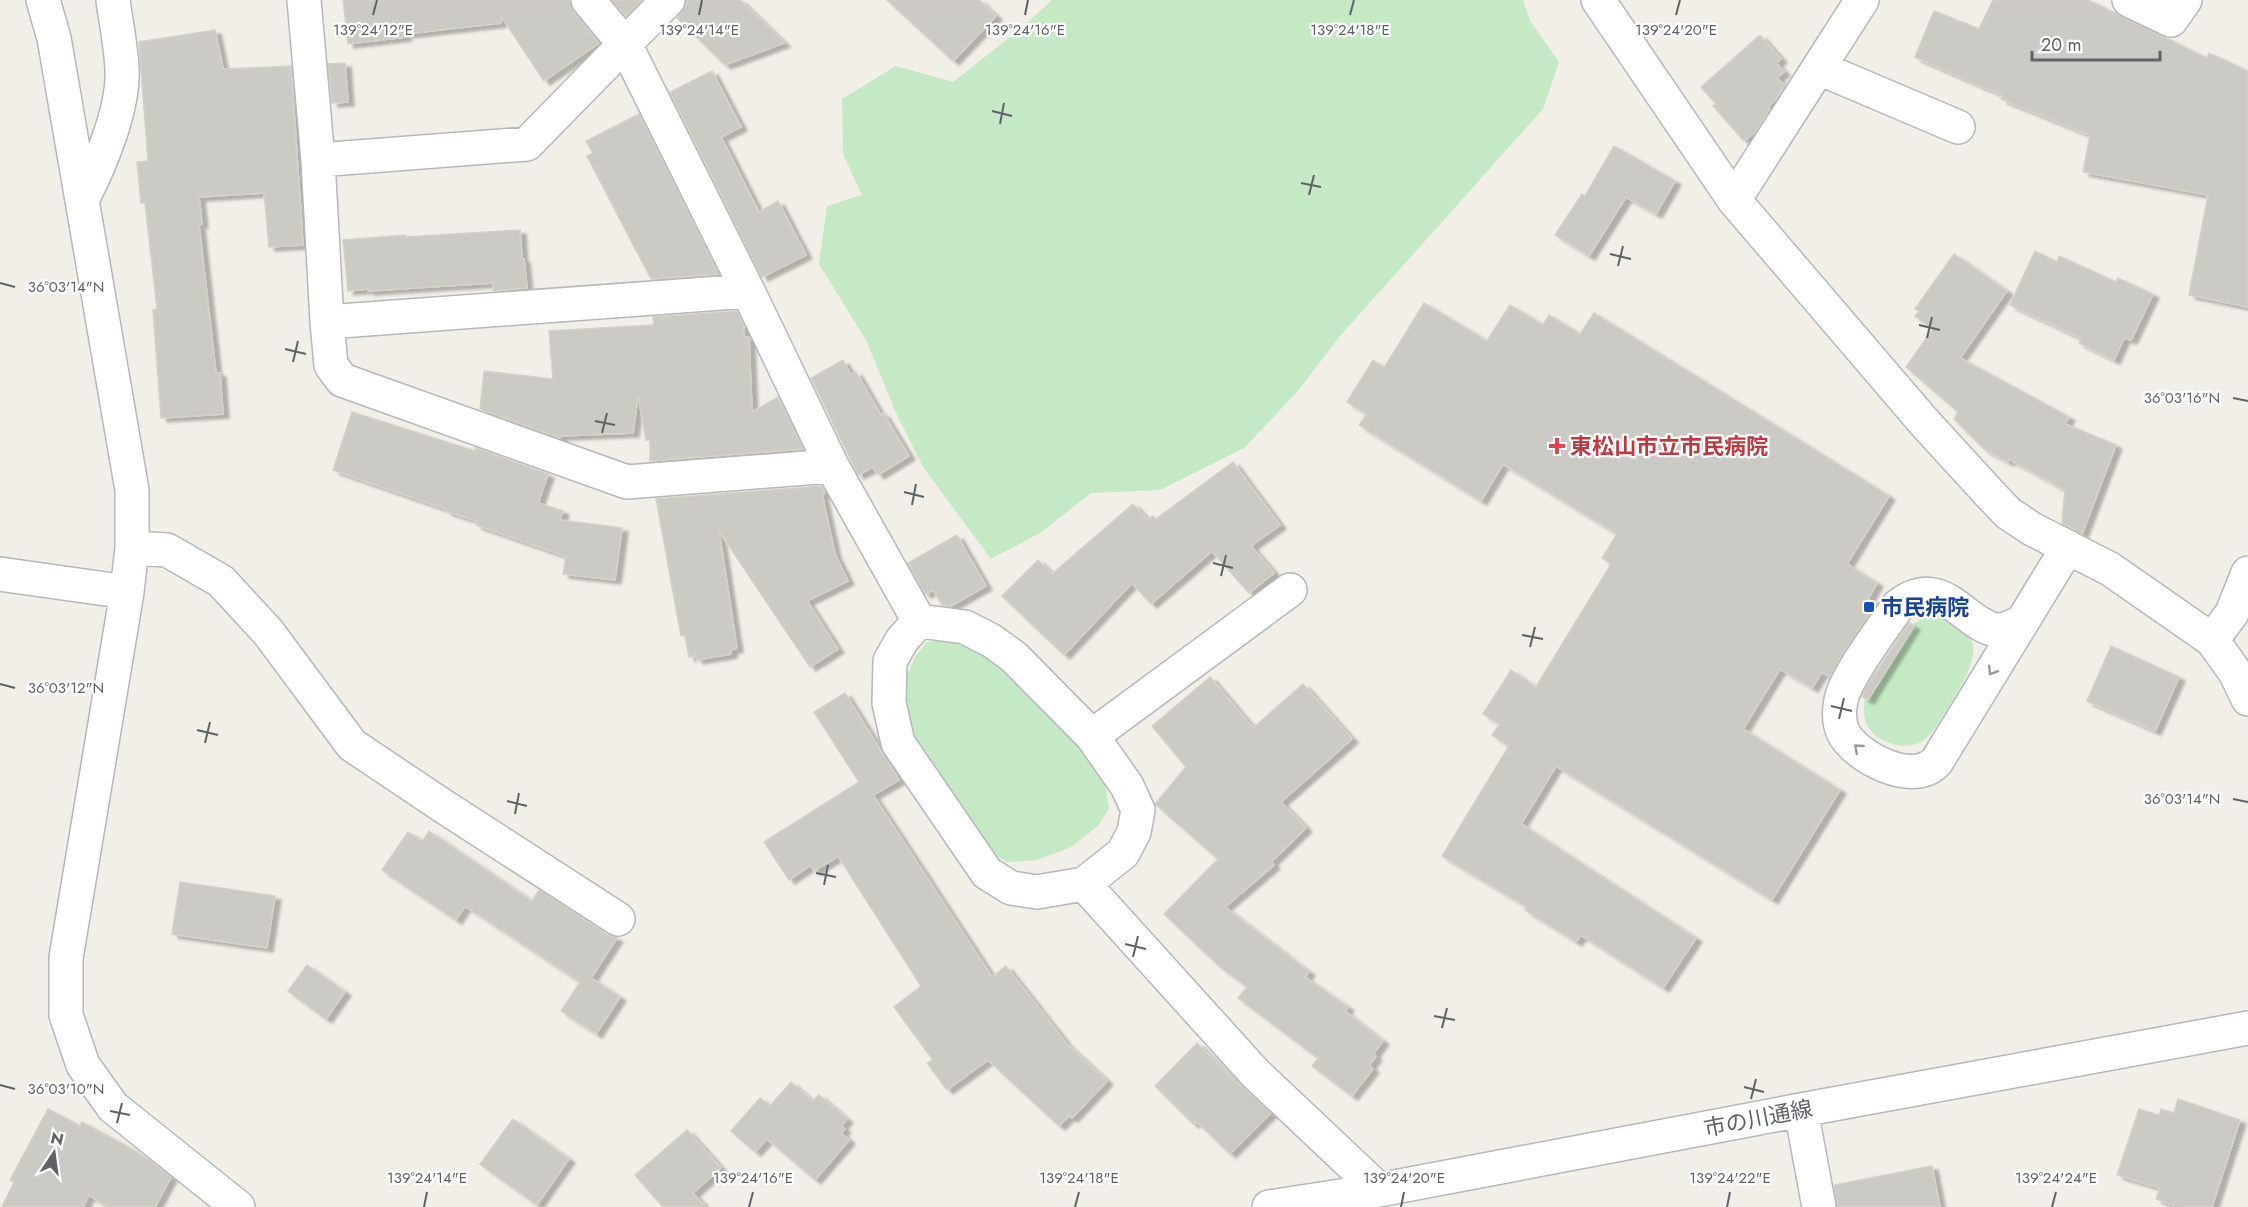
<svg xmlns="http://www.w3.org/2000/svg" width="2248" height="1207" font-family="Jost,'Noto Sans JP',sans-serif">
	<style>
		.green { fill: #c5e8c5 }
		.building { fill: #cccac5; stroke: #d6d1c6; stroke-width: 1.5; filter: url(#shadow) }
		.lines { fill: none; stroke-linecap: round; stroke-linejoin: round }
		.minor-casing { stroke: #b5b8bc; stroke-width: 36 }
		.minor { stroke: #fff; stroke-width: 33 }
		.oneway { stroke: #979a9d }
		.ticks { fill: none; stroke: #5f6368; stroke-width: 2 }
		.health-dot { fill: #e0444e; stroke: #fff; stroke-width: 2 }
		.transit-dot { fill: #1a4fb4; stroke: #fff; stroke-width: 2 }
		.labels { text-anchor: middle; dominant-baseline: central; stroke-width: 4.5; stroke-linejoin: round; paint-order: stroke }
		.health-label { font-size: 22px; font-weight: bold; fill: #be3a42; stroke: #fff; text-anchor: start }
		.transit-label { font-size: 22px; font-weight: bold; fill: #164399; stroke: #fff; text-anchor: start }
		.street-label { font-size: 22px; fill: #5f6368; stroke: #fff }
		.ticks-label { font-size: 15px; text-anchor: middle; fill: #5f6368; stroke: #fff; stroke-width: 4.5; stroke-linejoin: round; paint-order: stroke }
	</style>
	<defs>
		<filter id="shadow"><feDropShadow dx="6" dy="4" stdDeviation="1.5" flood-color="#0004"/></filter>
	</defs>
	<rect width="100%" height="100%" fill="#f1efe8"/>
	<!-- green -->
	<path class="green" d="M1052,0H1523L1530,21L1559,62L1543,109L1340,336L1297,392L1244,448L1160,490L1091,493L1040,533L991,559L923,467L897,415L866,340L819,264L827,206L862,195L843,154L842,99L896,66L953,82L1024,26Z
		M1936,616C1996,633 1971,669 1949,706C1941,718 1934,734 1921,742C1902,752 1873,741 1866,722C1863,714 1864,706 1865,699L1868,700L1913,627L1911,625L1922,619Z
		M944,639L978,648L999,662L1074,738L1104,778L1109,808L1098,826L1071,847L1037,860L1007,862L987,849L907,736L902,706L905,681L915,657L927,642Z"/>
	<!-- building -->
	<path class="building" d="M343,0H570L574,12L599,43L544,81L501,16V23L405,34V37L348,44Z
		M612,0H642L626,16Z
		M686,0H740L784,43L725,65L677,18L686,5Z
		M887,0H979L996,16L953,61Z
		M1993,0H2088L2207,58L2209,53L2248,71V307L2189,295L2208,195L2083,172L2090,135L2001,99L2002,95L1915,57L1934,11L1979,29Z
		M215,30L223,69L291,66L303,245L269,247L264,193L199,197L202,224L199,225L216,373H220L223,414L161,418L153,310L157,309L145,203H141L137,162L148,161L139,42Z
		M1760,35L1781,59L1776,63L1784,72L1777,78L1785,86L1776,99L1768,107L1770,109L1756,131L1744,141L1713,106L1716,104L1701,87Z
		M345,63L348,102L332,103L328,64Z
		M712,71L741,127L721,137L759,212L778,201L806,255L762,277L670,92Z
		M639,114L719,274L651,279L587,156L593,153L586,141Z
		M1614,146L1675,181L1656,214L1626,197L1589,256L1555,235L1582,194L1585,196Z
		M520,230L522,259H524L527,288L493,291V283L368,291V289L348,291L343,240L406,235V237Z
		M2035,251L2057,262L2059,256L2116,282L2118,278L2153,294L2131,340L2124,338L2114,360L2079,343L2081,338L2010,305Z
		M1954,254L2007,291L1960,358L2069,417L2065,424L2116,445L2082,534L2062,523L2065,490L2009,459L2008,462L1985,450L1954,419L1958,412L1906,367L1933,329L1915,316L1919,311L1915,309Z
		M1424,303L1487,341L1510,305L1543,325L1549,315L1580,334L1594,313L1889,496L1847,564L1877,583L1868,599L1876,604L1850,642L1830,677L1822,672L1812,688L1780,669L1743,729L1840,790L1772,900L1556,766L1521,824L1696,938L1663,988L1581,935L1576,942L1525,910L1527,907L1442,856L1509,746L1492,735L1500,724L1483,714L1511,670L1536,687L1611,564L1602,558L1617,534L1503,464L1481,501L1359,425L1367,414L1347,402L1373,360L1384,368Z
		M737,311L744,326V337H749L752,412L778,397L803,449L650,461V440H646L638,395L633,433L561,436L560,438L480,409L484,371L553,379L549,331L654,325L653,317Z
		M843,360L851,375L856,372L881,415L883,413L909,456L878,475L873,467L858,475L811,378Z
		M352,412L475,451L476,448L548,474L538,503L563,511L560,520L622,528L615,580L563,574L566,556L476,525L477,521L446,511V509L333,470Z
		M1233,462L1280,525L1251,546L1274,573L1249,593L1212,551L1151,604L1132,583L1064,655L1002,596L1038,560L1052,574L1133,504L1148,520L1153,516L1156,519Z
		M822,486L825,493L822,494L835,554L848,581L807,601L838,649L810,667L719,531L737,648L731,650V654L697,660L696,655L689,657L685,635L681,636L656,499Z
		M957,535L986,586L951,606L942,605L933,590L925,594L908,563Z
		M1909,623L1914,626L1868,700L1862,697L1866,687Z
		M2111,646L2179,677L2155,731L2087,701Z
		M1210,677L1253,728L1303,684L1352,739L1281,802L1306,828L1271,862L1274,865L1225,907L1309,972L1305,977L1348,1007L1345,1011L1383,1041L1373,1054L1376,1056L1369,1066L1373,1069L1352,1096L1312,1066L1318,1058L1238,998L1247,987L1220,967L1164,914L1218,859L1155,804L1186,767L1152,726Z
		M845,693L899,780L873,795L992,977L1006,966L1067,1044L1107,1081L1072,1118L1069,1116L1059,1126L988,1060L947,1090L927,1063L933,1060L894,1007L921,986L838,856L814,871L811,865L789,880L764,842L859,782L814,712Z
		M429,831L532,901L539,890L608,935L617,938L591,978L620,997L596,1034L561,1011L580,982L465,906L456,920L382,870L408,832L423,841Z
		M180,882L275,896L267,948L172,934Z
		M307,965L345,992L326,1019L288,991Z
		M1197,1043L1239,1086L1241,1085L1271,1113L1230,1154L1196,1121L1193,1124L1155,1086Z
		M791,1082L812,1101L819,1095L847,1119L841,1126L845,1129L841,1133L849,1140L815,1180L767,1139L755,1152L731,1131L760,1098L770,1106Z
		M2178,1099L2240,1120L2212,1207H2180L2156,1199L2160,1188L2117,1175L2139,1109L2159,1115L2161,1109L2174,1113Z
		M48,1109L80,1126L82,1122L128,1147L150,1161L171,1177L155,1207H109L89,1195L83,1207H2L14,1182L10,1180Z
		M513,1119L569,1159L537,1205L480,1164Z
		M687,1130L721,1168L693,1193L705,1207H663L635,1175Z
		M1932,1166L1940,1207H1837L1834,1185Z"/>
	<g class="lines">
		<defs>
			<path id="minor" d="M43,0L54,38L132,490V548L127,592L66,958V1015L83,1065L113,1107L238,1207
				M304,0L318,160L327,322L748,291L626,46L588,0
				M1598,0L1734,200L1924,422L1989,493L2008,513L2032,529L2110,569L2212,640L2235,672L2248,699
				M2129,0L2171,20L2185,0
				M1819,68L1958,127
				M318,160L527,144L668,0
				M82,200C100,165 124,109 122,69C121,46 116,23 113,0
				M1734,200L1862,0
				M748,291L832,466L919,621
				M327,322L331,365L342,380L627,482L832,466
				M132,548L167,550L221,581L268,632L352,745L443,806L618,919
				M0,574L127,592
				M919,621L902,640L890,661L889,703L898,743L987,873L1011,888L1037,892L1084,884L1255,1073L1379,1190
				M919,621L965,627L992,641L1014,657L1092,736L1127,786L1138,810L1134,832L1123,853L1084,884
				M2023,621C2015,625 2006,631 1996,630C1964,625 1942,571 1898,606C1883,628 1846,676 1841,700C1839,710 1839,723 1843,732C1855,757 1914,788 1937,761L2068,547
				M2212,640L2232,613L2248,573
				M1092,736L1290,590
				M1801,1110L1819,1207
				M1269,1207L1379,1190L1801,1110L2248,1028"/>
		</defs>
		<!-- minor casing -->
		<use href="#minor" class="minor-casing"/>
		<!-- minor -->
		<use href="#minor" class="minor"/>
	</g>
	<!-- one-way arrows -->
	<defs><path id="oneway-chevron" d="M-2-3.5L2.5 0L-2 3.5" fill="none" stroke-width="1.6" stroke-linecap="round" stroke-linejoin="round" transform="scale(1.5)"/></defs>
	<g class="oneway">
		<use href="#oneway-chevron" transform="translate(1992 671) rotate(122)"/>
		<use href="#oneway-chevron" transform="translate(1858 748) rotate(-139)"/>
	</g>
	<!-- ticks -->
	<path class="ticks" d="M373,15L377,0M699,15L702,0M1025,15L1028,0M1350,15L1354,0M1676,15L1680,0M992,111L1012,116M1000,124L1004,103M1301,183L1321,187M1309,195L1314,175M1610,254L1631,259M1618,266L1623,246M0,283L15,287M1919,325L1940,330M1927,338L1932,317M285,349L306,354M293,362L298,341M2233,398L2248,401M595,421L615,425M602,433L607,413M904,492L924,497M912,505L916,484M1213,563L1233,568M1221,576L1226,555M1522,635L1543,639M1530,647L1535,627M0,684L15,688M1831,706L1852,711M1839,719L1844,698M197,730L218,735M205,743L210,722M2233,799L2248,802M507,801L527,806M515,814L519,793M816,873L836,877M824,885L828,865M1125,944L1146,949M1133,957L1138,936M1434,1016L1455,1020M1442,1028L1447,1008M0,1085L15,1089M1744,1087L1764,1092M1751,1099L1756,1079M110,1111L130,1115M117,1123L122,1103M424,1207L427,1192M749,1207L753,1192M1075,1207L1079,1192M1401,1207L1404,1192M1727,1207L1730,1192M2052,1207L2056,1192"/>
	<!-- markers -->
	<path class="health-dot" d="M1554 437h6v6h6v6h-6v6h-6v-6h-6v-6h6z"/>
	<rect class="transit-dot" x="1863" y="601" width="12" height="12" rx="3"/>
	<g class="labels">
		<!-- health labels -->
		<g class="health-label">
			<text x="1570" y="446">東松山市立市民病院</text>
		</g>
		<!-- transit labels -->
		<g class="transit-label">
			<text x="1881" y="607">市民病院</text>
		</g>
		<!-- street labels -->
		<g class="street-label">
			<text transform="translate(1758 1118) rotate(-11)">市の川通線</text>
		</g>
	</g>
	<g class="ticks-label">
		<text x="373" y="35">139°24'12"E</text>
		<text x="699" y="35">139°24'14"E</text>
		<text x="1025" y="35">139°24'16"E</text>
		<text x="1350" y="35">139°24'18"E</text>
		<text x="1676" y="35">139°24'20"E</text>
		<text x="66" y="292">36°03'14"N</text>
		<text x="2182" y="403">36°03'16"N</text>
		<text x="66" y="693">36°03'12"N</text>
		<text x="2182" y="804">36°03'14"N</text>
		<text x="66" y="1094">36°03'10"N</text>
		<text x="427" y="1183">139°24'14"E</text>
		<text x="753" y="1183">139°24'16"E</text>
		<text x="1079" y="1183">139°24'18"E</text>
		<text x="1404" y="1183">139°24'20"E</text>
		<text x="1730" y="1183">139°24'22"E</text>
		<text x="2056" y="1183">139°24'24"E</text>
	</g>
	<!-- north arrow -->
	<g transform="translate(54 1153) rotate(13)" stroke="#ffffff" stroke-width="4.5" paint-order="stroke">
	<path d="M0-4.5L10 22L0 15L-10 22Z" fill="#5f6368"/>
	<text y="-9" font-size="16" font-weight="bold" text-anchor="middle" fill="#5f6368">N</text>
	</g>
	<!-- scale -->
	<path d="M2032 51v9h128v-9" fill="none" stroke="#5f6368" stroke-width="3"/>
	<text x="2041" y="51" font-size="18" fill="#5f6368" stroke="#ffffff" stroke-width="4.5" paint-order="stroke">20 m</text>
</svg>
